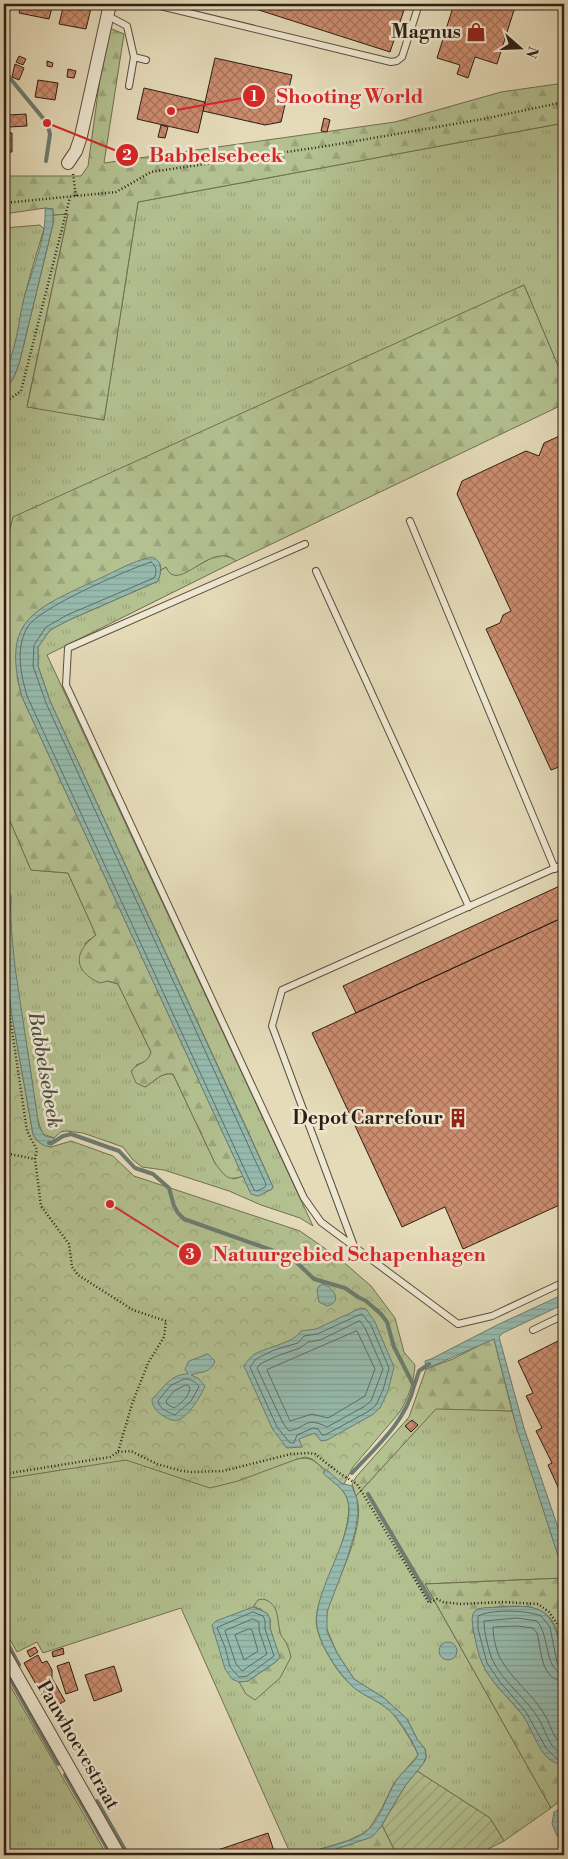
<svg xmlns="http://www.w3.org/2000/svg" width="568" height="1859" font-family="'Libre Bodoni',serif">
	<style>
		.grass { fill: url(#grass-tufts); stroke: #706f52 }
		.forest { fill: url(#forest-firs); stroke: #706f52 }
		.park { fill: url(#park-crowns); stroke: #706f52 }
		.garden { fill: url(#garden-furrows); stroke: #706f52 }
		.water { fill: url(#water-rules); stroke: #6c7c71 }
		.lines { fill: none; stroke-linecap: round; stroke-linejoin: round }
		.shore { stroke: #626c62; stroke-width: 1 }
		.stream { stroke: #6c7c71; stroke-width: 4 }
		.building { fill: url(#building-cross-hatch); stroke: #2d1e15 }
		.service-casing { stroke: #5b4d3e; stroke-width: 8 }
		.minor-casing { stroke: #5b4d3e; stroke-width: 14 }
		.path { stroke: #2d1e15; stroke-width: 2.5; stroke-dasharray: 1 2.5; stroke-linecap: butt }
		.service { stroke: #eee8d2; stroke-width: 6 }
		.minor { stroke: #eee8d2; stroke-width: 12 }
		.labels { text-anchor: middle; dominant-baseline: central; stroke-width: 5; stroke-linejoin: round; paint-order: stroke }
		.poi-label { font-size: 19px; font-weight: bold; fill: #2d1e15; stroke: #eee8d2; text-anchor: end }
		.street-label { font-size: 19px; fill: #2d1e15; stroke: #eee8d2 }
		.water-label { font-size: 20px; font-style: italic; fill: #4c4d43; stroke: #eee8d2 }
		.leader { fill: none; stroke: #d62828; stroke-width: 2 }
		.callout-dot { fill: #d62828; stroke: #eee8d2; stroke-width: 2 }
		.mark-label { font-size: 15px; text-anchor: middle; font-weight: bold; fill: #fff }
		.callout-label { font-size: 20px; text-anchor: middle; font-weight: bold; fill: #d62828; stroke: #eee8d2; stroke-width: 5; stroke-linejoin: round; paint-order: stroke }
	</style>
	<defs>
		<pattern id="grass-tufts" width="24" height="20" patternUnits="userSpaceOnUse" patternTransform="scale(1.25)"><rect width="24" height="20" fill="#b3c090"/><path d="M3 7l-1-3M5 7V3M7 7l1-3M15 17l-1-3M17 17v-4M19 17l1-3" fill="none" stroke="#9aa57b"/></pattern>
		<pattern id="forest-firs" width="22" height="20" patternUnits="userSpaceOnUse" patternTransform="scale(1.25)"><rect width="22" height="20" fill="#b3c090"/><path d="M5 1l3.5 6h-7zM16 11l3.5 6h-7z" fill="#9aa57b"/></pattern>
		<pattern id="park-crowns" width="20" height="18" patternUnits="userSpaceOnUse" patternTransform="scale(1.25)"><rect width="20" height="18" fill="#b3c090"/><path d="M2 6a3 3 0 1 1 6 0M12 15a3 3 0 1 1 6 0" fill="none" stroke="#9aa57b"/></pattern>
		<pattern id="garden-furrows" width="10" height="10" patternUnits="userSpaceOnUse" patternTransform="scale(1.25)"><rect width="10" height="10" fill="#b3c090"/><path d="M-1 1l2-2M0 10L10 0M9 11l2-2" fill="none" stroke="#9aa57b"/></pattern>
		<pattern id="water-rules" width="6" height="5" patternUnits="userSpaceOnUse" patternTransform="scale(1.25)"><rect width="6" height="5" fill="#96bbae"/><path d="M0 2.5h6" fill="none" stroke="#82a095"/></pattern>
		<pattern id="building-cross-hatch" width="8" height="8" patternUnits="userSpaceOnUse" patternTransform="scale(1.25)"><rect width="8" height="8" fill="#cc8d6f"/><path d="M0 0l8 8M0 8l8-8" fill="none" stroke="#a6735a"/></pattern>
	</defs>
	<rect width="100%" height="100%" fill="#e5dbb9"/>
	<filter id="stains"><feTurbulence type="fractalNoise" baseFrequency=".004" numOctaves="4"/><feColorMatrix values="0 0 0 0 .2 0 0 0 0 .09 0 0 0 0 .02 0 0 0 .5 -.17"/></filter>
	<radialGradient id="worn" r=".72"><stop offset=".6" stop-color="#630" stop-opacity="0"/><stop offset="1" stop-color="#630" stop-opacity=".3"/></radialGradient>
	<!-- grass -->
	<path class="grass" d="M564,123V380L524,285L4,553V392L14,377L19,364L53,224V215L68,214L27,406L104,420L138,202Z
		M40,225L44,229C37,253 29,276 24,300C18,326 16,353 4,378V228Z
		M222,555L233,558L236,561L47,655L313,1226L300,1218L261,1205L229,1191L164,1170L142,1167L133,1160L123,1147L83,1133L66,1131L61,1132L54,1138L43,1134C34,1116 33,1087 30,1067C21,1010 9,953 11,896L4,888V807L31,870L68,873L96,935L85,943L107,981L118,984L151,1052C149,1061 144,1062 136,1065L145,1087C155,1081 161,1072 173,1074L215,1163L224,1174L234,1179L243,1176C252,1196 250,1200 272,1189L273,1187L251,1138L50,701L38,666V647L50,630L69,620L154,583L158,581L161,570L166,567L197,566L211,558Z
		M436,1408L512,1411L564,1574V1578L425,1584L551,1808L504,1841L490,1818L417,1771L425,1761L426,1755L425,1749L417,1739L407,1719L384,1698L354,1679L337,1653L326,1627L327,1612L330,1601C340,1575 367,1523 356,1496Z
		M110,1453L297,1459C311,1456 314,1461 325,1470L323,1472C331,1480 343,1488 347,1498C356,1520 328,1578 320,1601C317,1610 315,1619 317,1628C321,1647 340,1678 356,1689C366,1697 379,1701 389,1710C397,1717 414,1744 418,1755L394,1783L382,1808L369,1829L362,1834L347,1841L300,1855H291L181,1608L43,1653L37,1642L17,1652L4,1629V1471Z
		M4,1675L107,1855H4Z"/>
	<!-- forest -->
	<path class="forest" d="M107,27L124,34L104,163L395,122L501,92L564,83V123L138,202L104,420L27,407L68,214L53,215V209L45,208L4,214V160H7V176H81L88,166Z
		M524,285L564,380V404L236,561C211,539 178,596 166,567L161,570L160,564L61,597L17,677L22,697L243,1176C227,1182 224,1175 215,1163L173,1074C161,1072 155,1081 145,1087L136,1083L131,1071C138,1062 148,1064 151,1052L118,984L108,981L100,983C73,971 73,952 96,935L68,873L31,870L4,807V553L13,517Z
		M492,1339H494L512,1411L436,1409L356,1496L352,1484L356,1477L409,1417L426,1369L453,1359Z
		M564,1578V1674C560,1658 561,1639 554,1624C542,1599 502,1607 479,1609L475,1611L473,1630L483,1664L496,1685L522,1714L530,1726L564,1765V1798L551,1808L425,1584Z
		M263,1599C281,1604 276,1621 281,1635C283,1639 286,1641 287,1645C289,1649 290,1653 291,1657L280,1678L255,1700L246,1694L239,1682L248,1681L277,1661L279,1657L270,1628V1619L261,1609L253,1607L258,1600Z
		M382,1825L397,1855H318L371,1837Z"/>
	<!-- park -->
	<path class="park" d="M4,951L12,1016L33,1134L36,1140L51,1147L71,1141L113,1156L134,1176L300,1231L340,1259L371,1286L395,1318L404,1352L415,1365C414,1381 408,1400 399,1413L353,1467L344,1484L341,1483L312,1459L306,1457L297,1459L238,1481L210,1488L126,1460L4,1479Z"/>
	<!-- garden -->
	<path class="garden" d="M417,1771L490,1818L504,1841L476,1855H397L382,1825L405,1786Z"/>
	<!-- water -->
	<path class="water" d="M45,208L53,209V224L19,364L14,377L4,392C4,375 11,360 15,343C19,328 20,313 24,298C32,269 47,238 45,208Z
		M152,557C162,560 162,572 158,581L69,620L50,630L38,647V666L50,701L273,1187L272,1189L258,1196L251,1194L22,697C2,622 30,611 92,582C111,574 131,561 152,557Z
		M4,888L8,891L11,896L10,917L15,967L39,1127L45,1136L54,1138L51,1147C42,1146 37,1142 33,1134L12,1016L4,951Z
		M323,1284C334,1288 343,1302 327,1306L319,1302L317,1290L319,1286Z
		M564,1294V1304L503,1333L499,1337L524,1428L564,1545V1574L517,1429L494,1339L426,1369L425,1361L431,1359L497,1325Z
		M361,1308L366,1309L375,1322L394,1367L388,1391L380,1408L372,1415L327,1440L321,1441L315,1433L299,1439L302,1447L287,1448L273,1430L244,1366C247,1362 250,1357 255,1354C267,1347 294,1343 301,1331L316,1329Z
		M208,1354L215,1361C210,1374 202,1371 191,1375L198,1378L205,1386C201,1396 188,1417 178,1420C172,1422 163,1416 159,1413C155,1409 152,1405 152,1399C163,1389 170,1374 188,1374L185,1369L189,1361Z
		M325,1470H327L341,1483L352,1486L357,1499L358,1513L355,1532L347,1559L327,1612V1632L337,1653L354,1679L384,1698L407,1719L417,1739L425,1749L426,1757L423,1764L405,1786L380,1828L372,1837L318,1855H300C319,1848 355,1843 369,1829C382,1816 386,1796 396,1781C402,1771 413,1765 418,1755C415,1744 398,1717 389,1710C380,1702 367,1697 357,1690C341,1678 320,1646 317,1626C311,1590 364,1525 345,1494C340,1486 330,1480 323,1473Z
		M253,1607L267,1613L270,1619V1628L280,1657L277,1661L248,1681L239,1682L232,1679L225,1669L212,1625L216,1621Z
		M501,1607C514,1607 532,1604 543,1612C567,1627 564,1701 564,1727C564,1739 566,1754 563,1765C540,1762 535,1734 524,1717C511,1699 491,1684 482,1663C478,1654 476,1643 474,1633C473,1627 470,1616 475,1611C480,1606 495,1608 501,1607Z
		M439 1651a9 9 0 1 1 18 0a9 9 0 1 1-18 0Z
		M564,1807V1839L557,1836L552,1824L554,1812Z"/>
	<g class="lines">
		<!-- shore -->
		<path class="shore" d="M151,562C157,566 157,573 154,578L67,615L46,627L34,645L33,666L46,703L266,1184L265,1187L257,1191L254,1190L27,696C21,674 15,650 27,628C37,608 127,570 151,562Z
			M4,894L6,898L5,917L9,961L8,963H4
			M362,1314L371,1325L389,1368L383,1390L376,1405L369,1411L325,1435H322L318,1429L313,1428L297,1435L294,1443H290L277,1427L250,1367L256,1359L274,1350L298,1343L304,1336L317,1334Z
			M360,1321L365,1328L383,1369L371,1401L365,1406L327,1427C305,1416 308,1427 289,1431L283,1423L257,1368L260,1364L277,1356L300,1348L308,1342L320,1340Z
			M357,1331L375,1369L365,1396L328,1418L312,1414L290,1421L267,1370Z
			M184,1379C189,1378 197,1382 199,1387L191,1401L175,1415C168,1412 160,1410 158,1401L170,1386Z
			M186,1385L190,1387C190,1395 181,1404 174,1408L167,1404L166,1401L174,1391Z
			M253,1612L263,1616L265,1620V1629L274,1656L247,1676L239,1677L230,1667L225,1647L217,1628Z
			M253,1619L259,1622V1630L267,1654L242,1671L236,1664L225,1631Z
			M249,1629L252,1630L258,1651L244,1660L235,1635Z
			M564,1667L560,1666L557,1663L550,1627L541,1616C528,1610 491,1609 478,1616V1629L487,1663L500,1682L526,1712L546,1748L556,1758L564,1760
			M564,1673C544,1672 550,1635 537,1621L517,1618L484,1621C484,1632 488,1648 492,1659C503,1683 527,1698 540,1721C546,1732 550,1751 564,1754
			M564,1681C540,1680 542,1651 537,1633L533,1628L517,1626L493,1627C493,1636 496,1650 500,1658C512,1680 534,1695 546,1717C551,1726 554,1741 564,1746"/>
		<!-- stream -->
		<path class="stream" d="M4,71L47,123L50,134L46,161
			M49,1143H52L63,1136L71,1134L119,1151L135,1168L153,1174L169,1188L174,1206L178,1213L184,1219L291,1257L314,1279L345,1288L358,1297L366,1301L381,1314L387,1322L394,1347L414,1386C406,1421 376,1447 352,1473
			M414,1386L419,1371L429,1364
			M368,1494L430,1599
			M4,1637L19,1665
			M4,1668L58,1764
			M65,1775L111,1855
			M97,1801L128,1855"/>
	</g>
	<!-- building -->
	<path class="building" d="M4,4H12L9,14L4,13Z
		M21,4H53L49,19L19,13Z
		M64,4L91,8L86,29L59,24Z
		M240,4H406L390,52Z
		M454,4H514L515,7L497,64L475,57L468,78L457,74L460,65L437,58Z
		M19,56L26,59L23,65L16,62Z
		M215,58L292,75L281,122L265,125L203,111Z
		M47,61L53,63L52,67L47,66Z
		M15,64L24,68L19,80L12,77Z
		M68,69L76,71L74,78L67,77Z
		M38,80L58,83L55,100L35,97Z
		M144,88L205,102L198,133L137,119Z
		M26,114L27,126L9,127L8,115Z
		M324,118L330,120L327,132L321,131Z
		M161,125L168,127L165,138L158,137Z
		M4,132L12,133V152H4Z
		M564,434V765L551,770L486,629L500,623L503,615L511,611L457,494L462,481L526,451L539,456L544,443Z
		M564,884V917L356,1013L343,986Z
		M564,917V1203L463,1249L445,1207L402,1227L312,1033Z
		M564,1323V1510L559,1500L563,1498L548,1465L552,1463L536,1431L542,1428L526,1396L533,1393L518,1361L564,1338L558,1327Z
		M412,1420L418,1425L411,1432L405,1426Z
		M35,1647L38,1652L30,1657L27,1651Z
		M63,1648L64,1654L53,1657L52,1652Z
		M38,1655L42,1663L47,1661L52,1670V1678L65,1701L50,1709L24,1663Z
		M69,1662L78,1690L66,1694L57,1666Z
		M114,1666L122,1691L94,1701L85,1675Z
		M268,1833L274,1851L261,1855H203Z"/>
	<g class="lines">
		<defs>
			<path id="service" d="M152,4L391,62L397,61L402,57L419,4
				M108,16L127,26L134,57L146,60
				M129,86L134,57
				M410,521L555,869
				M305,544L68,648L66,685L304,1198L321,1222L458,1324L492,1316L564,1282
				M316,571L469,907
				M354,1246L272,1026L282,990L564,864
				M533,1330L564,1315"/>
			<path id="minor" d="M68,163L76,151L81,136L110,4
				M4,1653L119,1855"/>
		</defs>
		<!-- service casing -->
		<use href="#service" class="service-casing"/>
		<!-- minor casing -->
		<use href="#minor" class="minor-casing"/>
		<!-- path -->
		<path class="path" d="M73,174L76,197
			M4,203L116,192L151,172L327,146L483,119L564,102
			M4,403L21,391L70,197
			M4,977L27,1131L37,1150L35,1159L41,1206L69,1244L72,1267L78,1275L133,1310L166,1321L164,1337L148,1363L132,1404L118,1452L110,1457L4,1474
			M4,1153L35,1159
			M118,1452L131,1451L157,1464L182,1471L191,1472L223,1471L291,1454L309,1453L315,1454L339,1473L357,1484L429,1603L437,1599L443,1602L460,1604L504,1602L538,1604L549,1612L558,1625L564,1642"/>
		<!-- service -->
		<use href="#service" class="service"/>
		<!-- minor -->
		<use href="#minor" class="minor"/>
	</g>
	<!-- icons -->
	<defs>
		<symbol id="shop-bare" viewBox="-9 -9 18 18"><path d="M-5-2.5h2.3a2.7 3.5 0 0 1 5.4 0H5L5.5 6h-11ZM-1.5-2.5h3a1.5 2.3 0 0 0-3 0Z" fill="#8f2418" stroke="#eee8d2" stroke-width="2.5" paint-order="stroke"/></symbol>
		<symbol id="building-bare" viewBox="-9 -9 18 18"><path d="M-4-6H4V6H1V3H-1V6H-4ZM-2.5-4.3h1.7v1.8h-1.7ZM.8-4.3h1.7v1.8H.8ZM-2.5-1h1.7V.8h-1.7ZM.8-1h1.7V.8H.8Z" fill="#8f2418" stroke="#eee8d2" stroke-width="2.5" paint-order="stroke"/></symbol>
	</defs>
	<g fill-rule="evenodd">
		<use href="#shop-bare" x="462" y="18" width="28" height="28"/>
		<use href="#building-bare" x="444" y="1104" width="28" height="28"/>
	</g>
	<g class="labels">
		<!-- poi labels -->
		<g class="poi-label">
			<text x="461" y="32">Magnus</text>
			<text x="443" y="1118">Depot Carrefour</text>
		</g>
		<!-- street labels -->
		<g class="street-label">
			<text transform="translate(78 1745) rotate(60)">Pauwhoevestraat</text>
		</g>
		<!-- water labels -->
		<g class="water-label">
			<text transform="translate(44 1070) rotate(80)">Babbelsebeek</text>
		</g>
	</g>
	<!-- callouts -->
	<path class="leader" d="M171 111L254 96M47 123L127 155M110 1204L190 1254"/>
	<g class="callout-dot">
		<circle cx="171" cy="111" r="5"/>
		<circle cx="47" cy="123" r="5"/>
		<circle cx="110" cy="1204" r="5"/>
		<circle cx="254" cy="96" r="12"/>
		<circle cx="127" cy="155" r="12"/>
		<circle cx="190" cy="1254" r="12"/>
	</g>
	<g class="mark-label">
		<text x="254" y="101">1</text>
		<text x="127" y="160">2</text>
		<text x="190" y="1259">3</text>
	</g>
	<g class="callout-label">
		<text x="350" y="103">Shooting World</text>
		<text x="216" y="162">Babbelsebeek</text>
		<text x="349" y="1261">Natuurgebied Schapenhagen</text>
	</g>
	<!-- margin -->
	<rect width="568" height="1859" fill="none" stroke="#e5dbb9" stroke-width="20"/>
	<rect x="5" y="5" width="558" height="1849" fill="none" stroke="#2d1e15" stroke-width="2.5"/>
	<rect x="10" y="10" width="548" height="1839" fill="none" stroke="#2d1e15"/>
	<!-- north arrow -->
	<g transform="translate(520 48) rotate(110)" stroke="#eee8d2" stroke-width="4" paint-order="stroke">
	<path d="M0-4L9 19L0 12L-9 19Z" fill="#2d1e15"/>
	<text y="-8" font-size="14" font-weight="bold" text-anchor="middle" fill="#2d1e15">N</text>
	</g>
	<rect width="100%" height="100%" filter="url(#stains)"/>
	<rect width="100%" height="100%" fill="url(#worn)"/>
</svg>
